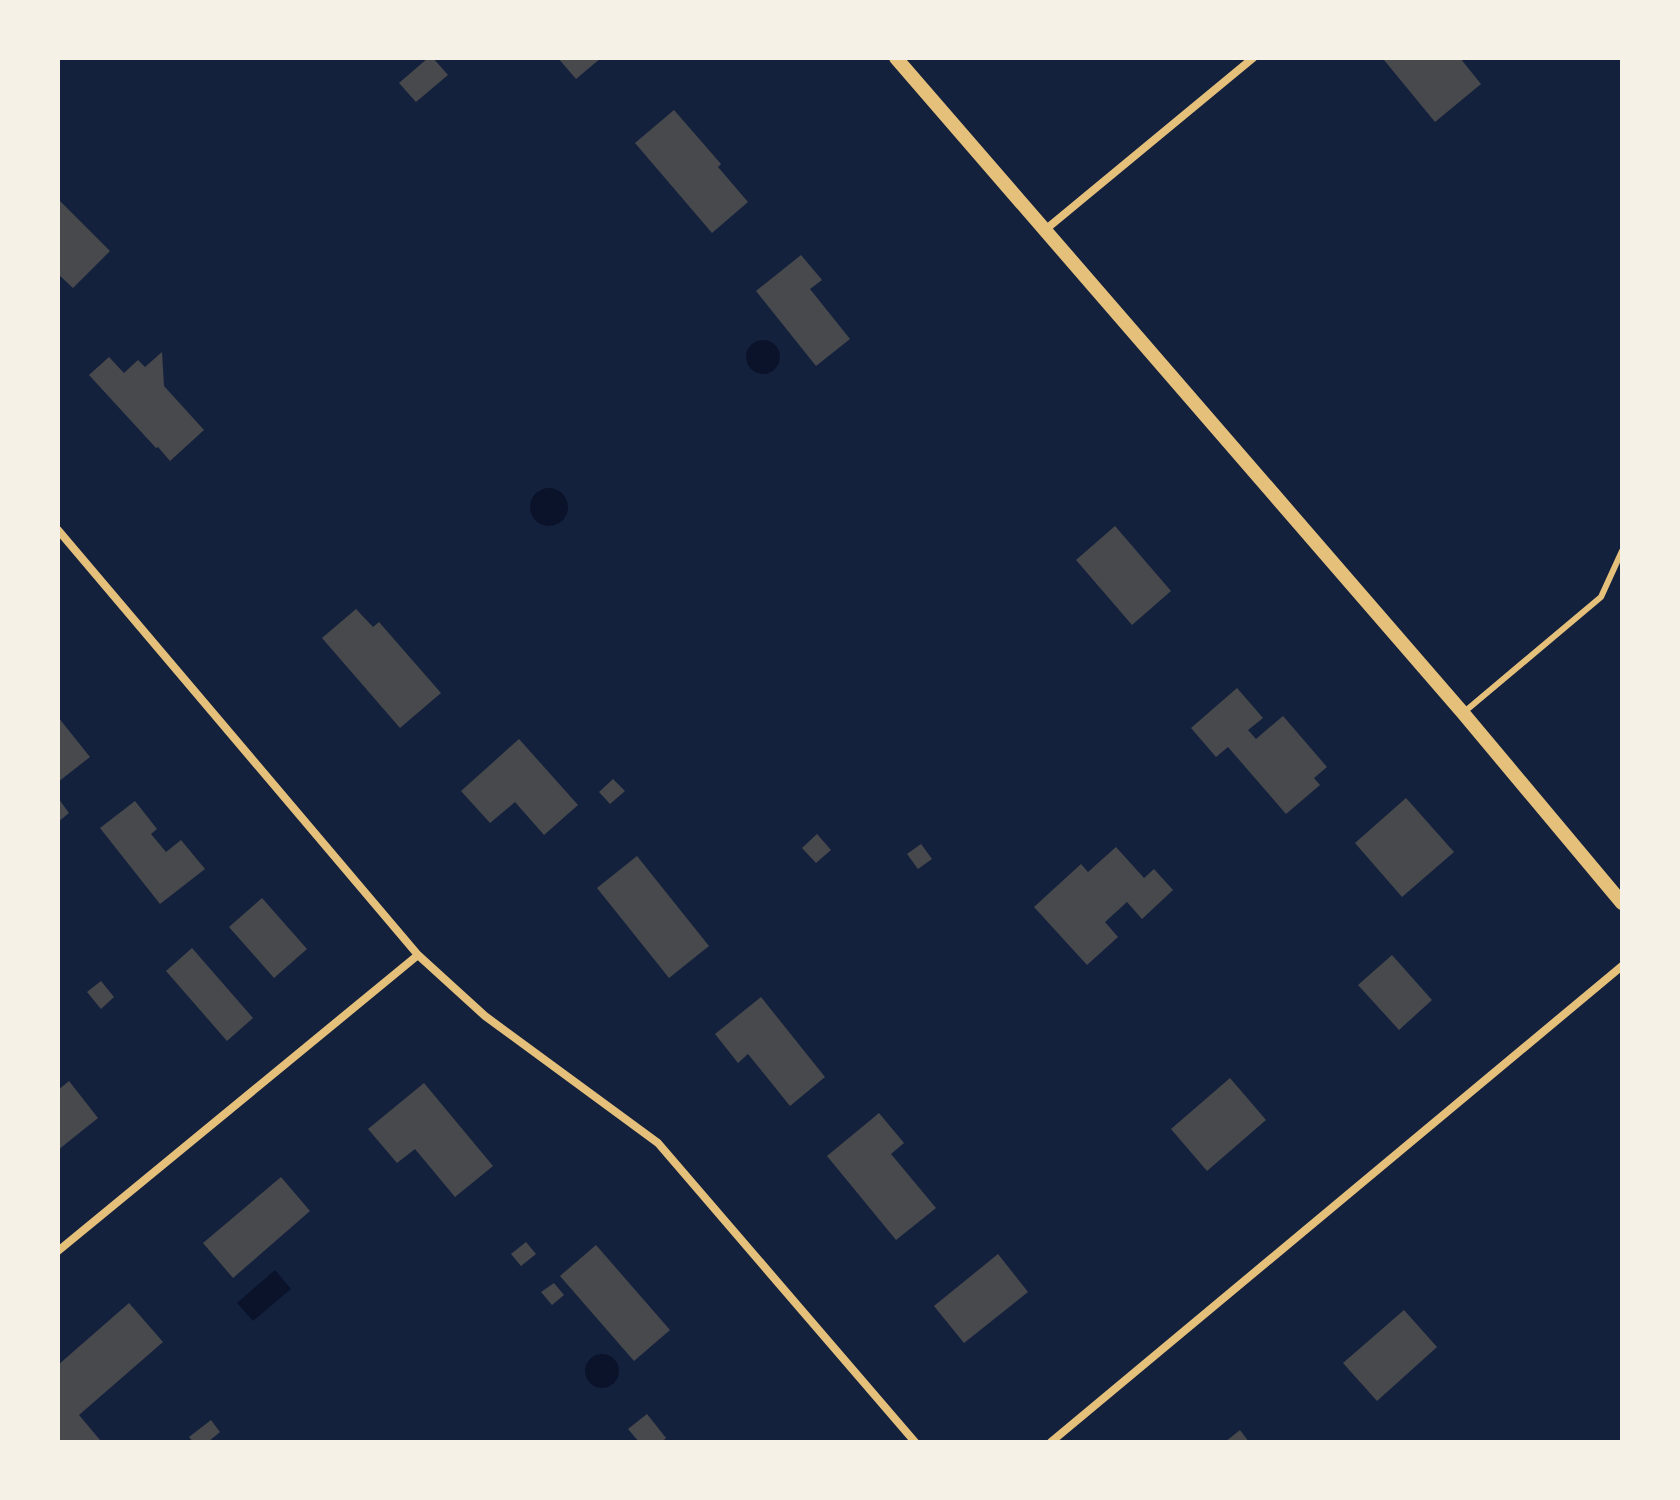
<svg xmlns="http://www.w3.org/2000/svg" width="1680" height="1500" font-family="'IBM Plex Sans',sans-serif">
	<style>
		.water { fill: #0b132b }
		.building { fill: #48494c }
		.lines { fill: none; stroke-linecap: round; stroke-linejoin: round }
		.service { stroke: #e5c07b; stroke-width: 6 }
		.minor { stroke: #e5c07b; stroke-width: 8 }
		.tertiary { stroke: #e5c07b; stroke-width: 14 }
	</style>
	<rect width="100%" height="100%" fill="#14213d"/>
	<!-- water -->
	<path class="water" d="M746 357a17 17 0 1 1 34 0a17 17 0 1 1-34 0Z
		M530 507a19 19 0 1 1 38 0a19 19 0 1 1-38 0Z
		M275,1270L291,1289L253,1321L237,1303Z
		M585 1371a17 17 0 1 1 34 0a17 17 0 1 1-34 0Z"/>
	<!-- building -->
	<path class="building" d="M428,58H433L448,75L416,102L399,83Z
		M558,58H601L576,79Z
		M1386,58H1460L1481,84L1435,122L1384,60Z
		M674,110L721,164L718,167L748,202L712,233L635,143Z
		M58,199L110,251L73,288L58,274Z
		M801,255L822,280L810,289L850,339L816,366L756,291Z
		M162,352L164,386L204,430L170,461L158,447L156,448L89,375L109,357L124,373L138,360L145,367Z
		M1115,526L1171,591L1132,625L1076,560Z
		M356,609L373,627L379,622L441,693L400,728L322,638Z
		M1237,688L1263,718L1248,730L1256,739L1283,716L1327,767L1314,778L1320,785L1286,814L1228,747L1216,757L1191,728Z
		M58,717L90,757L58,782Z
		M519,739L578,805L544,835L515,802L490,823L461,791Z
		M613,779L625,791L610,804L599,792Z
		M58,798L69,813L58,822Z
		M1406,798L1454,852L1402,897L1355,843Z
		M135,801L157,829L151,834L166,852L181,840L205,869L160,904L100,828Z
		M817,834L831,850L816,863L802,848Z
		M921,844L932,859L918,869L907,854Z
		M1116,847L1144,878L1154,869L1173,890L1142,919L1127,902L1105,922L1118,937L1087,965L1034,907L1081,864L1088,872Z
		M637,856L709,946L669,978L597,888Z
		M262,898L307,949L274,978L229,927Z
		M192,948L253,1018L227,1041L166,971Z
		M1392,955L1432,1000L1399,1030L1358,985Z
		M101,981L114,997L101,1009L87,992Z
		M761,997L825,1077L790,1106L748,1054L738,1063L715,1034Z
		M1230,1078L1266,1120L1207,1171L1171,1129Z
		M69,1081L98,1118L58,1150V1090Z
		M424,1083L493,1166L455,1197L415,1149L397,1163L368,1129Z
		M879,1113L904,1143L891,1154L936,1208L896,1240L827,1156Z
		M281,1177L310,1211L233,1278L203,1243Z
		M526,1242L536,1254L521,1266L511,1254Z
		M596,1245L670,1330L634,1361L560,1276Z
		M998,1254L1028,1292L964,1343L934,1306Z
		M554,1283L564,1295L552,1305L541,1292Z
		M129,1303L163,1342L79,1415L100,1440L58,1442V1365Z
		M1404,1310L1437,1347L1377,1401L1343,1363Z
		M647,1414L666,1438L662,1442H639L628,1429Z
		M211,1420L220,1432L208,1442H193L189,1437Z
		M1240,1430L1249,1442H1225Z"/>
	<g class="lines">
		<!-- service -->
		<path class="service" d="M1463,713L1601,597L1622,551"/>
		<!-- minor -->
		<path class="minor" d="M1045,230L1253,58
			M58,530L418,955L485,1016L658,1143L915,1442
			M58,1251L418,955
			M1051,1442L1622,966"/>
		<!-- tertiary -->
		<path class="tertiary" d="M896,58L1463,713L1622,903"/>
	</g>
	<!-- border -->
	<rect width="1680" height="1500" fill="none" stroke="#f6f1e7" stroke-width="120"/>
</svg>
